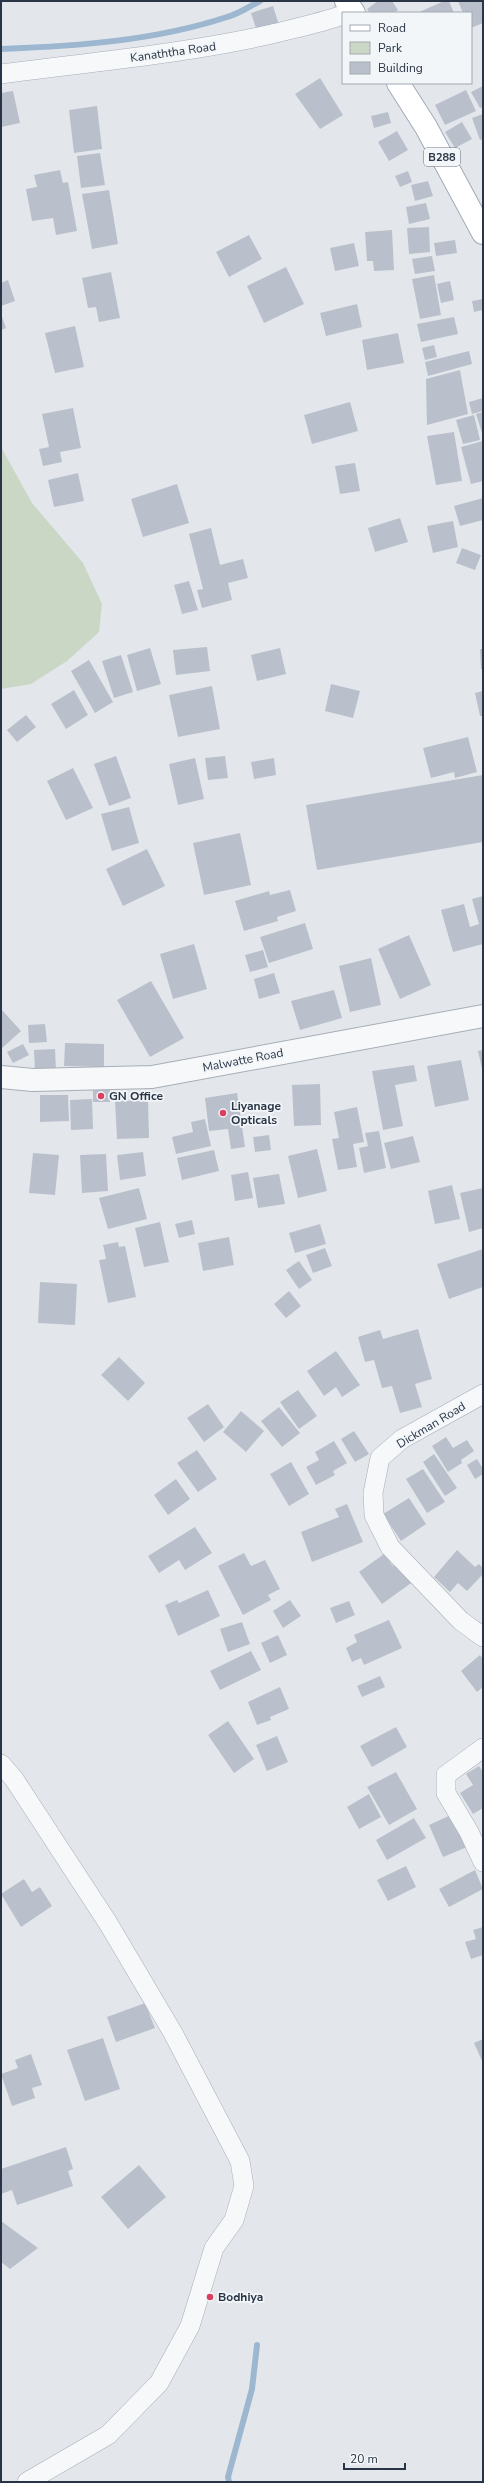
<svg xmlns="http://www.w3.org/2000/svg" width="484" height="2483" font-family="'Nunito Sans',sans-serif">
	<style>
		.green { fill: #c9d7c4 }
		.lines { fill: none; stroke-linecap: round; stroke-linejoin: round }
		.stream { stroke: #9cb7cf; stroke-width: 6 }
		.building { fill: #bac0cb }
		.minor-casing { stroke: #a7aeb7; stroke-width: 20 }
		.tertiary-casing { stroke: #a7aeb7; stroke-width: 24 }
		.primary-casing { stroke: #a1acb9; stroke-width: 24 }
		.minor { stroke: #f6f8fa; stroke-width: 19 }
		.tertiary { stroke: #f6f8fa; stroke-width: 22 }
		.primary { stroke: #fff; stroke-width: 22 }
		.poi-dot { fill: #d9405f; stroke: #f3f6f9; stroke-width: 1.5 }
		.labels { text-anchor: middle; dominant-baseline: central; stroke-width: 3.5; stroke-linejoin: round; paint-order: stroke }
		.shield { fill: #f3f6f9; stroke: #666f7c; stroke-width: 1 }
		.shield-label { font-size: 11px; font-weight: bold; fill: #293546 }
		.street-label { font-size: 12px; fill: #293546; stroke: #f3f6f9 }
		.poi-label { font-size: 12px; font-weight: bold; fill: #293546; stroke: #f3f6f9; text-anchor: start }
	</style>
	<rect width="100%" height="100%" fill="#e3e7ec"/>
	<!-- green -->
	<path class="green" d="M1,447L32,503L83,563L102,604L99,632L67,661L31,684L1,689Z"/>
	<g class="lines">
		<!-- stream -->
		<path class="stream" d="M1,49C77,46 154,41 227,17C239,14 250,6 260,1
			M229,2482L228,2477L252,2389L257,2345"/>
	</g>
	<!-- building -->
	<path class="building" d="M378,1H392L398,10L394,13H370L367,9Z
		M444,1H449L454,13H417Z
		M458,1H483V23L471,28V13H463Z
		M273,6L279,25L257,31L251,13Z
		M320,78L343,115L320,129L295,94Z
		M483,86V107L480,108L471,92Z
		M466,90L476,111L445,125L435,105Z
		M13,91L20,123L1,127V93Z
		M97,106L102,149L74,153L69,110Z
		M388,112L391,123L374,128L371,116Z
		M483,114V139L480,140L472,118Z
		M462,122L472,139L455,148L445,132Z
		M397,131L408,150L389,161L378,142Z
		M100,153L105,185L81,188L77,156Z
		M60,170L63,183L68,182L77,231L56,235L53,218L32,221L26,189L37,187L34,175Z
		M408,171L412,182L400,187L395,176Z
		M428,181L433,196L415,201L411,185Z
		M109,190L118,244L92,249L82,194Z
		M426,203L430,219L409,224L406,207Z
		M429,227L430,252L409,254L407,228Z
		M392,230L394,270L374,271L373,261H367L365,232Z
		M249,235L262,259L229,277L216,252Z
		M455,240L457,253L436,256L434,243Z
		M354,243L359,266L335,271L330,248Z
		M432,256L435,271L415,274L412,259Z
		M286,267L304,304L264,323L247,286Z
		M111,272L120,318L99,322L96,307L88,308L82,278Z
		M434,275L441,315L420,319L412,279Z
		M8,280L15,301L1,306V283Z
		M450,281L454,300L441,303L437,284Z
		M483,299V310L474,312L472,301Z
		M357,304L362,327L326,336L320,313Z
		M1,314L6,328L1,330Z
		M454,317L458,334L421,342L417,324Z
		M75,326L84,367L55,373L45,333Z
		M398,333L404,363L367,370L362,340Z
		M434,345L437,357L425,360L422,348Z
		M469,351L472,364L428,376L425,362Z
		M460,370L468,414L427,425L426,379Z
		M483,398V411L472,414L469,402Z
		M350,402L358,431L312,444L304,415Z
		M73,408L81,448L60,452L62,462L43,466L39,449L49,447L42,414Z
		M483,412V436L476,414Z
		M474,415L480,440L463,444L456,420Z
		M454,432L462,481L436,485L427,436Z
		M483,441V481L471,484L461,447Z
		M355,463L360,491L340,494L335,466Z
		M78,473L84,501L54,507L48,480Z
		M177,484L189,523L143,537L131,499Z
		M483,498V520L460,526L454,506Z
		M400,518L408,542L375,552L368,528Z
		M453,521L458,547L433,553L427,526Z
		M211,528L220,565L243,559L248,578L228,583L232,600L202,608L197,590L203,589L189,534Z
		M462,548L481,555L475,570L456,563Z
		M189,581L198,610L182,614L174,585Z
		M207,647L210,671L176,675L173,650Z
		M150,648L161,684L137,691L127,655Z
		M280,648L286,674L257,681L251,655Z
		M480,649H483V669H481Z
		M121,655L133,692L114,698L102,661Z
		M89,660L113,702L95,713L71,671Z
		M331,684L360,691L353,718L325,711Z
		M212,686L220,729L178,737L169,695Z
		M74,690L88,715L66,729L51,704Z
		M483,691V716H480L475,693Z
		M26,715L36,727L17,742L7,730Z
		M468,737L477,772L455,778L454,772L431,778L423,748Z
		M116,756L131,798L109,806L94,764Z
		M225,756L228,778L208,780L205,758Z
		M195,758L204,799L178,805L169,764Z
		M274,758L276,775L254,779L251,762Z
		M73,768L93,808L66,820L47,781Z
		M483,775V842L317,870L306,805Z
		M129,807L139,843L112,851L101,814Z
		M240,833L251,885L204,895L193,843Z
		M147,849L165,886L123,906L106,869Z
		M290,890L296,911L277,917L278,921L244,931L235,901L269,891L270,895Z
		M483,896V944L453,952L441,910L464,904L470,927L479,924L472,899Z
		M305,923L313,949L269,963L260,937Z
		M409,935L431,985L400,999L378,949Z
		M194,944L207,989L173,999L160,954Z
		M263,950L268,967L250,972L245,955Z
		M371,958L381,1005L350,1012L339,966Z
		M274,973L280,993L259,999L254,979Z
		M151,981L184,1038L150,1057L117,1000Z
		M334,990L342,1018L300,1030L291,1001Z
		M1,1009L21,1031L1,1049Z
		M45,1024L47,1042L29,1043L28,1025Z
		M65,1043L104,1044V1067L64,1066Z
		M23,1044L29,1055L13,1063L7,1052Z
		M55,1049L56,1070L35,1071L34,1050Z
		M483,1050V1069H482L478,1051Z
		M461,1060L469,1100L435,1107L427,1066Z
		M414,1065L417,1081L395,1085L403,1126L383,1130L372,1071Z
		M320,1084L321,1125L294,1126L292,1085Z
		M93,1089H110V1102H93Z
		M237,1093L245,1147L231,1149L228,1129L209,1131L205,1098Z
		M40,1095H68L69,1121L40,1122Z
		M92,1099L93,1129L71,1130L70,1100Z
		M148,1100L149,1138L117,1139L115,1101Z
		M357,1107L364,1142L353,1144L357,1167L338,1170L332,1139L339,1138L334,1112Z
		M205,1119L211,1146L176,1154L172,1137L193,1132L191,1122Z
		M379,1131L386,1168L364,1173L359,1148L368,1146L365,1133Z
		M269,1135L271,1150L255,1152L253,1137Z
		M413,1136L420,1162L391,1169L384,1143Z
		M317,1149L327,1191L298,1198L288,1156Z
		M214,1150L219,1171L182,1180L177,1158Z
		M143,1152L146,1176L120,1180L117,1155Z
		M33,1153L59,1155L55,1195L29,1193Z
		M106,1154L108,1191L82,1193L80,1155Z
		M248,1172L253,1198L235,1201L231,1175Z
		M279,1174L285,1204L258,1208L253,1178Z
		M452,1185L460,1219L435,1224L428,1191Z
		M139,1188L147,1219L108,1229L99,1198Z
		M483,1188V1228L469,1232L460,1193Z
		M192,1220L195,1234L179,1238L175,1224Z
		M160,1222L169,1262L144,1267L135,1228Z
		M320,1224L326,1244L295,1253L289,1233Z
		M229,1237L234,1265L203,1271L198,1243Z
		M118,1242L119,1247L125,1246L136,1297L108,1303L99,1260L106,1259L103,1245Z
		M325,1248L332,1266L313,1273L306,1255Z
		M483,1249V1287L449,1299L437,1264Z
		M299,1261L312,1280L299,1289L286,1270Z
		M40,1282L77,1284L75,1325L38,1323Z
		M289,1291L301,1306L286,1318L274,1304Z
		M418,1329L432,1379L415,1384L422,1407L400,1413L392,1386L382,1388L374,1360L365,1362L358,1337L380,1330L383,1339Z
		M336,1351L360,1385L342,1397L336,1387L324,1396L307,1371Z
		M119,1357L145,1383L128,1401L101,1375Z
		M298,1390L317,1416L299,1429L280,1402Z
		M208,1404L224,1427L204,1442L187,1418Z
		M279,1407L300,1433L282,1447L261,1421Z
		M241,1411L264,1431L246,1452L223,1432Z
		M354,1431L369,1454L355,1462L341,1439Z
		M446,1437L453,1448L467,1440L474,1451L461,1460L462,1463L448,1472L432,1446Z
		M334,1441L347,1463L333,1471L335,1475L316,1485L306,1467L319,1460L315,1452Z
		M197,1450L217,1479L198,1492L177,1463Z
		M434,1454L457,1488L445,1496L423,1462Z
		M477,1459L483,1469V1474L475,1479L467,1465Z
		M291,1462L309,1494L289,1506L270,1474Z
		M423,1469L445,1502L427,1513L406,1479Z
		M176,1479L190,1499L168,1515L154,1495Z
		M409,1498L426,1524L401,1541L383,1514Z
		M347,1504L363,1542L312,1562L301,1532L339,1517L335,1509Z
		M195,1527L212,1553L185,1570L179,1560L159,1573L148,1556Z
		M457,1550L475,1567L479,1564L483,1568V1574L467,1591L458,1583L450,1592L434,1577Z
		M244,1553L251,1566L265,1560L280,1589L268,1595L271,1600L243,1615L218,1566Z
		M384,1554L393,1566L400,1561L414,1581L382,1604L359,1572Z
		M208,1590L220,1616L178,1636L165,1605L177,1600L179,1603Z
		M290,1600L301,1616L283,1628L273,1611Z
		M349,1601L355,1615L336,1623L330,1608Z
		M389,1620L402,1648L364,1665L361,1658L352,1662L346,1648L357,1642L354,1635Z
		M242,1622L250,1644L228,1652L220,1629Z
		M278,1635L287,1655L270,1663L261,1643Z
		M251,1651L261,1670L220,1690L210,1671Z
		M480,1655L483,1659V1687L477,1692L461,1671Z
		M380,1676L385,1687L362,1697L357,1686Z
		M280,1687L289,1709L270,1717L271,1720L257,1725L248,1702Z
		M228,1721L254,1759L234,1773L208,1735Z
		M396,1727L407,1747L372,1767L360,1746Z
		M277,1736L288,1762L267,1771L256,1745Z
		M479,1766L483,1772V1808L473,1814L460,1793L473,1785L466,1774Z
		M396,1772L417,1809L389,1825L367,1787Z
		M369,1794L381,1817L359,1829L347,1807Z
		M453,1814L467,1847L443,1857L429,1825Z
		M414,1818L426,1838L387,1860L376,1840Z
		M406,1866L416,1887L388,1901L377,1880Z
		M475,1870L483,1889L449,1907L439,1889Z
		M24,1879L32,1892L40,1887L52,1906L21,1927L1,1894Z
		M483,1927V1955L471,1959L465,1942L476,1939L473,1930Z
		M145,2003L155,2028L116,2042L107,2017Z
		M103,2038L120,2089L85,2101L67,2050Z
		M483,2039V2063L474,2043Z
		M31,2054L42,2085L32,2088L35,2098L12,2106L1,2074L18,2068L15,2060Z
		M66,2147L73,2169L68,2171L73,2186L17,2205L12,2190L1,2194V2169Z
		M139,2165L166,2197L128,2229L101,2197Z
		M1,2221L38,2248L10,2269L1,2262Z"/>
	<g class="lines">
		<defs>
			<path id="minor" d="M1,74C92,62 183,54 272,34C296,28 320,23 343,15
				M483,1394L402,1439L380,1458L373,1493L374,1515L390,1547L461,1621L483,1637
				M483,1748L446,1775V1793L469,1832L483,1862
				M1,1764L14,1779L108,1923L173,2033L240,2161L244,2186L234,2220L214,2248L190,2326L159,2383L108,2435L27,2482"/>
			<path id="tertiary" d="M1,1077L33,1080L152,1077L483,1016"/>
			<path id="primary" d="M346,1L354,13
				M398,83L426,127L483,233"/>
		</defs>
		<!-- minor casing -->
		<use href="#minor" class="minor-casing"/>
		<!-- tertiary casing -->
		<use href="#tertiary" class="tertiary-casing"/>
		<!-- primary casing -->
		<use href="#primary" class="primary-casing"/>
		<!-- minor -->
		<use href="#minor" class="minor"/>
		<!-- tertiary -->
		<use href="#tertiary" class="tertiary"/>
		<!-- primary -->
		<use href="#primary" class="primary"/>
	</g>
	<!-- markers -->
	<g class="poi-dot">
		<circle cx="101" cy="1096" r="4"/>
		<circle cx="223" cy="1113" r="4"/>
		<circle cx="210" cy="2297" r="4"/>
	</g>
	<g class="labels">
		<!-- shield labels -->
		<rect class="shield" x="424" y="148" width="36" height="18" rx="3"/>
		<g class="shield-label">
			<text x="442" y="157">B288</text>
		</g>
		<!-- street labels -->
		<g class="street-label">
			<text transform="translate(173 52) rotate(-8)">Kanaththa Road</text>
			<text transform="translate(243 1060) rotate(-11)">Malwatte Road</text>
			<text transform="translate(431 1425) rotate(-31)">Dickman Road</text>
		</g>
		<!-- poi labels -->
		<g class="poi-label">
			<text x="109" y="1096">GN Office</text>
			<text x="231" y="1106">Liyanage<tspan x="231" dy="14">Opticals</tspan></text>
			<text x="218" y="2297">Bodhiya</text>
		</g>
	</g>
	<!-- border -->
	<rect width="484" height="2483" fill="none" stroke="#293546" stroke-width="4"/>
	<!-- legend -->
	<rect x="342" y="12" width="130" height="72" fill="#f3f6f9" stroke="#a2a9b1"/>
	<rect x="350" y="25" width="20" height="6" fill="#ffffff" stroke="#a2a9b1"/>
	<text x="378" y="32" font-size="12" fill="#293546">Road</text>
	<rect x="350" y="42" width="20" height="12" fill="#c9d7c4" stroke="#a2a9b1"/>
	<text x="378" y="52" font-size="12" fill="#293546">Park</text>
	<rect x="350" y="62" width="20" height="12" fill="#bac0cb" stroke="#a2a9b1"/>
	<text x="378" y="72" font-size="12" fill="#293546">Building</text>
	<!-- scale -->
	<path d="M344 2463v6h61v-6" fill="none" stroke="#293546" stroke-width="2"/>
	<text x="350" y="2463" font-size="12" fill="#293546" stroke="#f3f6f9" stroke-width="3" paint-order="stroke">20 m</text>
</svg>
